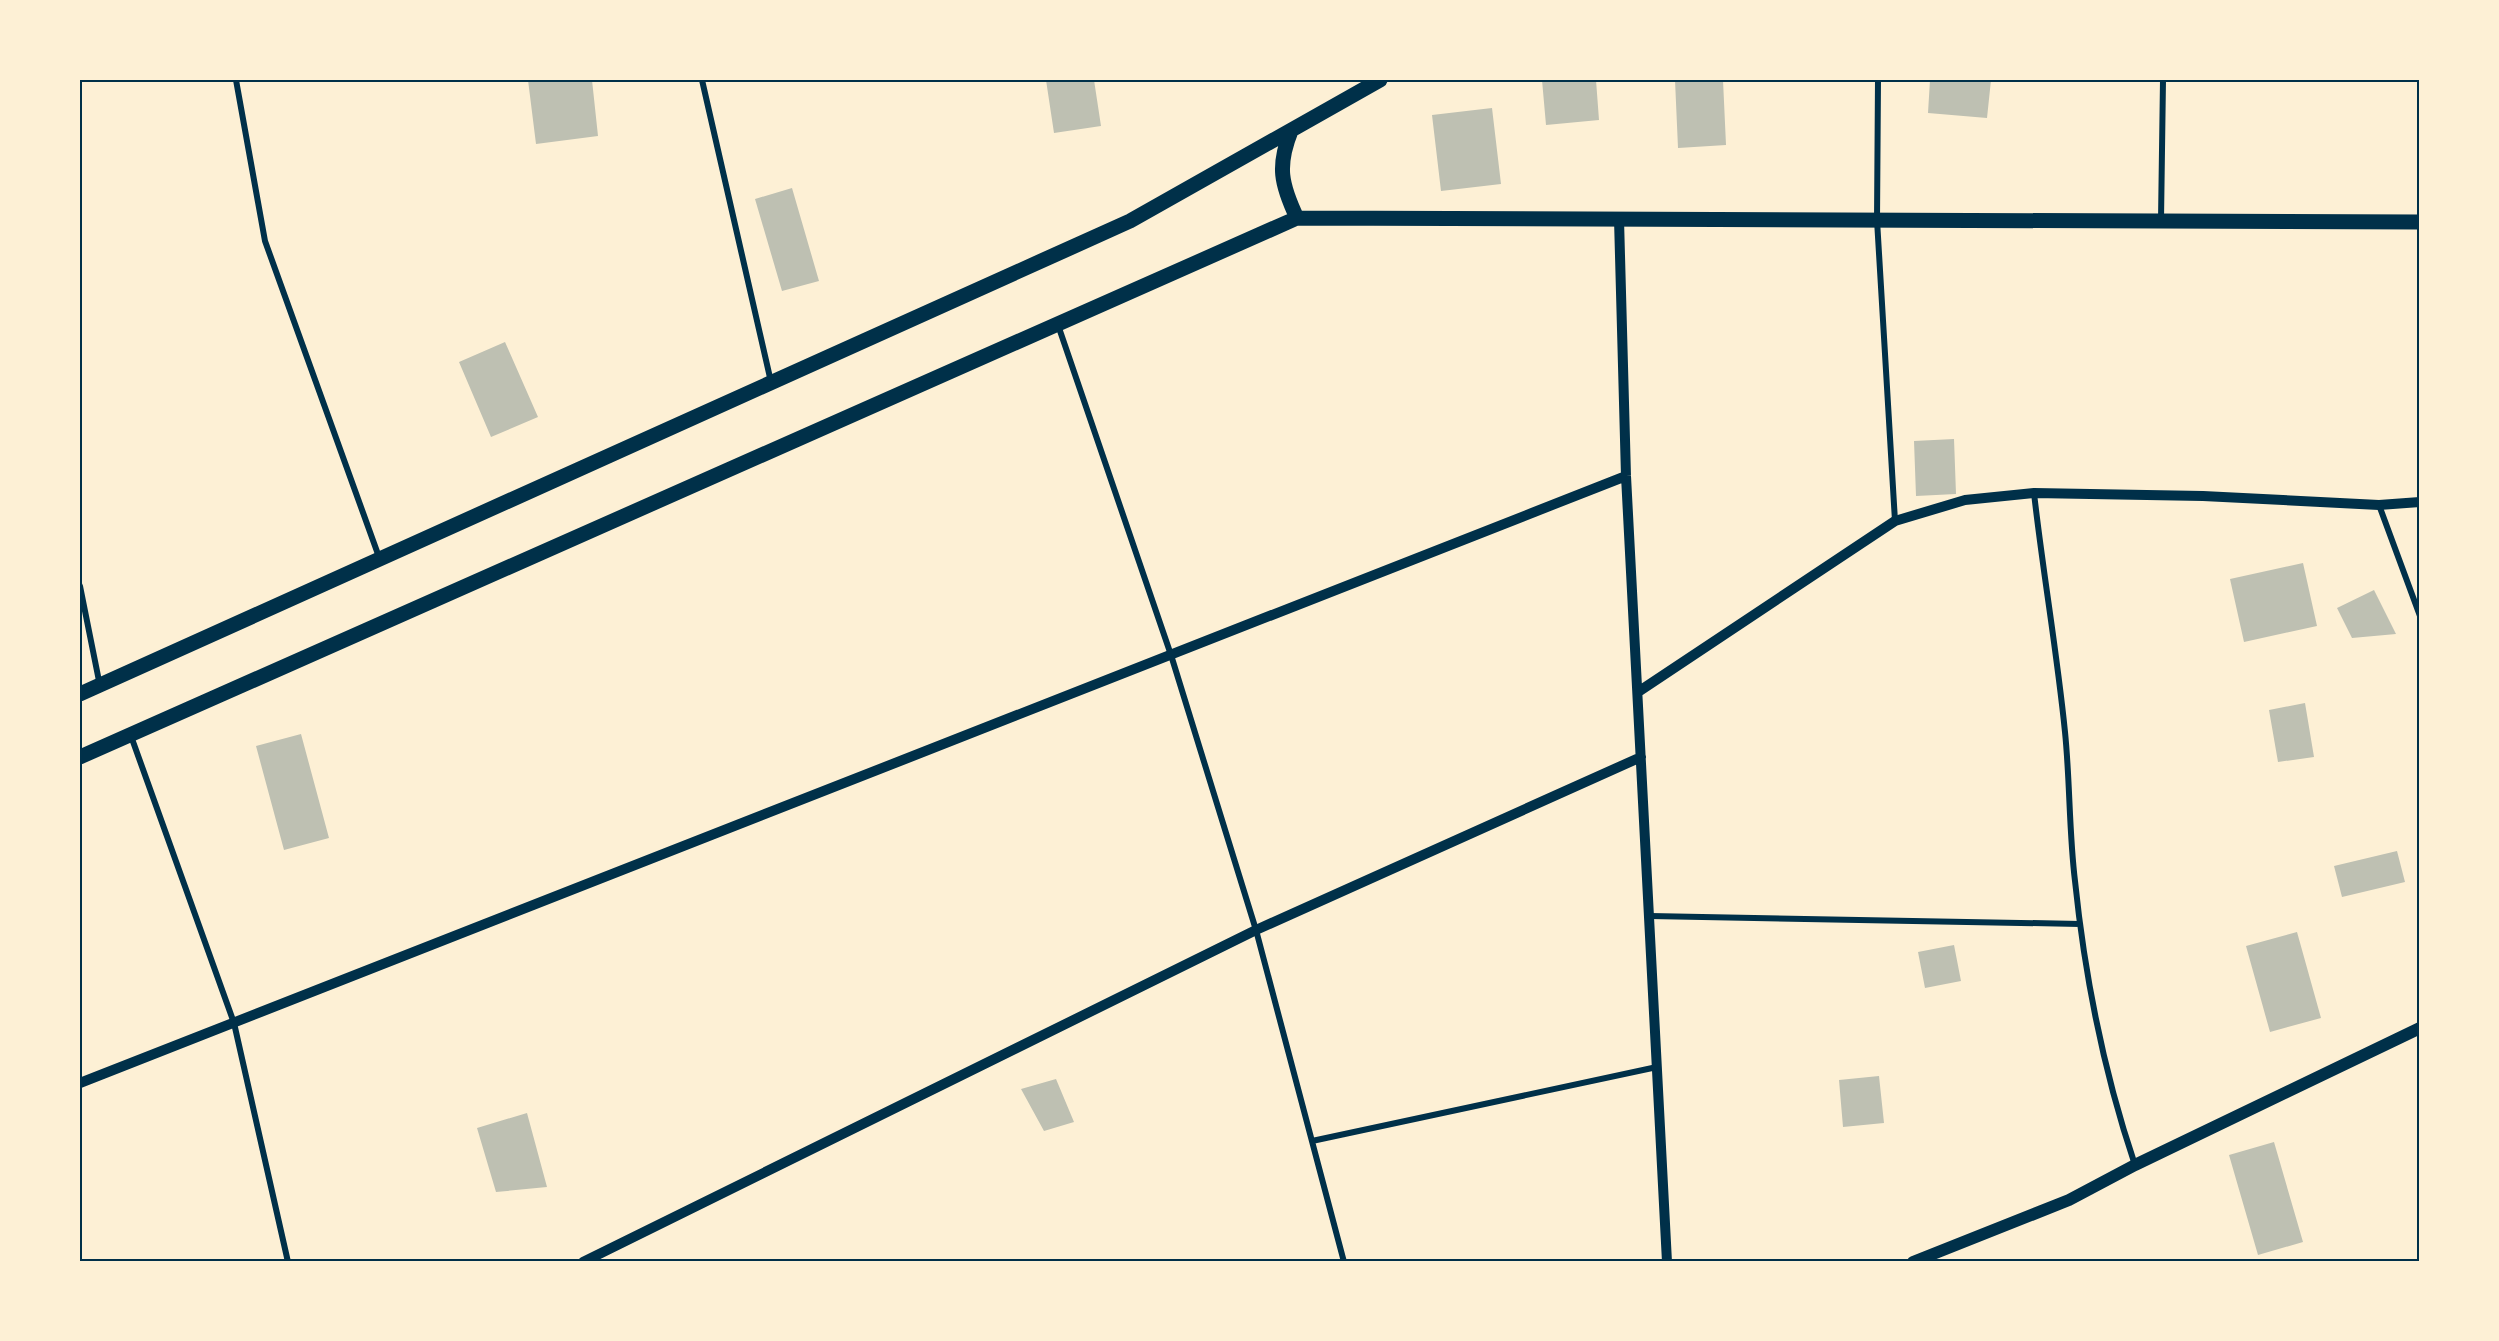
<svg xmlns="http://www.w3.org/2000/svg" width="2499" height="1341" font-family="'Work Sans',sans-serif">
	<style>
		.building { fill: #bec0b2 }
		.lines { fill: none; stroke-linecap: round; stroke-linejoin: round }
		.minor { stroke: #003049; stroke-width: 6 }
		.tertiary { stroke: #003049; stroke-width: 10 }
		.secondary { stroke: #003049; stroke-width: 12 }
		.primary { stroke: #003049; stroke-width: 15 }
		.neatline { fill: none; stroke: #003049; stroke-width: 2 }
	</style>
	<rect width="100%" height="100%" fill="#fdf0d5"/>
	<!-- building -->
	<path class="building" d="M528,80H592L598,136L536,144Z
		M1046,80H1094L1101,126L1054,133Z
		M1542,80H1596L1599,120L1546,125Z
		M1675,80H1723L1726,145L1678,148Z
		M1930,80H1991L1987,118L1928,113Z
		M1492,108L1501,184L1441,191L1432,115Z
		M792,188L819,281L782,291L755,199Z
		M505,342L538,417L491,437L459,362Z
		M1954,439L1956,494L1916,496L1914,441Z
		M2303,563L2317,626L2244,642L2230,579Z
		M2374,590L2396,634L2352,638L2337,608Z
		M2305,703L2314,757L2278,762L2269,710Z
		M301,734L329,838L284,850L256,746Z
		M2397,851L2405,882L2342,897L2334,866Z
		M2297,932L2321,1018L2270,1032L2246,946Z
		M1954,945L1961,981L1925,988L1918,952Z
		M1879,1076L1884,1123L1843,1127L1839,1080Z
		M1056,1079L1074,1122L1044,1131L1021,1089Z
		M527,1113L547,1187L496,1192L477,1128Z
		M2274,1142L2303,1242L2258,1255L2229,1155Z"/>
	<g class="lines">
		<!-- minor -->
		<path class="minor" d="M236,80L265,241L379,557
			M702,80L771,382
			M1878,80L1877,220L1895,521
			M2161,220L2163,80
			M1058,325L1171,655L1256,930L1344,1262
			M2034,493C2043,573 2057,652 2065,732C2070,781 2069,832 2075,881C2085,978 2104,1073 2135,1165
			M2379,505L2420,616
			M80,586L100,686
			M131,736L234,1023L288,1262
			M1650,916L2080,924
			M1312,1141L1657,1067"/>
		<!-- tertiary -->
		<path class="tertiary" d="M1619,219L1626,476L1667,1262
			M1638,692L1895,521L1965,500L2034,493L2203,496L2379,505L2420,502
			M80,1083L1626,476
			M583,1262L1256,930L1641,757"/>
		<!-- secondary -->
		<path class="secondary" d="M1913,1262L2069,1200L2135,1165L2420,1028"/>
		<!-- primary -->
		<path class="primary" d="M1291,131C1277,166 1281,184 1297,218
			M80,694L1130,221L1380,80
			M80,757L1297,218L2420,222"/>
	</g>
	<!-- border -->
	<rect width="2499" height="1341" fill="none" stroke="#fdf0d5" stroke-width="162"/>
	<rect x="81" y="81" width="2337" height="1179" class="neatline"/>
</svg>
